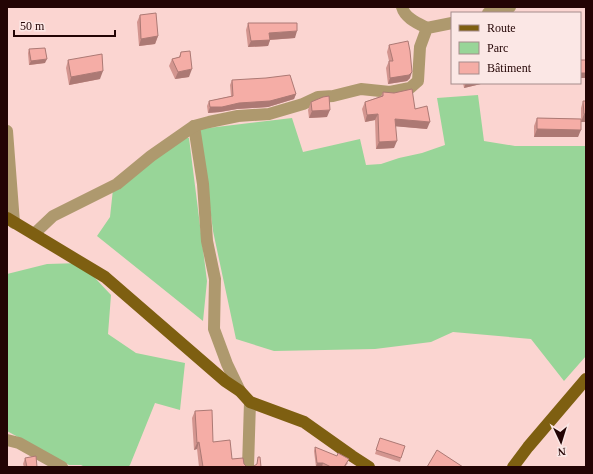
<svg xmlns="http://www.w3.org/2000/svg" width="593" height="474" font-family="'Times New Roman',serif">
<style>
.green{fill:#98d598}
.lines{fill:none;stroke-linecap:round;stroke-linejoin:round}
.minor{stroke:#ae996e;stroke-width:12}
.major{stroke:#7e5f11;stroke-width:12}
.wall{fill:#d3958f}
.shaded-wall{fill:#ac7974}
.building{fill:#f5ada6;stroke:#ac7974}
</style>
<rect width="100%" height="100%" fill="#fbd5d1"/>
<g class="green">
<path d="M478,95L484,141L515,146H586V356L564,381L531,339L453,332L431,342L375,349L274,351L236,339L213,231L200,129L292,118L303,152L360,139L366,165L381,164L399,158L422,153L445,145L437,98Z"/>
<path d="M182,137L189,138L207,281L203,321L97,236L110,217L113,189Z"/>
<path d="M81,263L111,295L108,334L136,353L185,363L180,410L155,403L130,465L128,467H85L81,465H69L7,431V274L47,264Z"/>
</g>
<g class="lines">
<g class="minor">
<path d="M402,7C405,18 417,23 427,28"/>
<path d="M488,13L510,7"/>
<path d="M194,126L203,184L207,241L215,279L214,329L227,364L240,391"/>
<path d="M7,131L14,223"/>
<path d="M34,234L53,216L117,184L151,156L194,126L209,122L238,116L269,114L303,104L318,97L333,96L361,89L390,92L410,88L418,81L420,47L427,28L452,23"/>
<path d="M7,440L19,443L62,467"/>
<path d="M248,467L250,402"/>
</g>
<g class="major">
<path d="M7,218L105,277L225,381L240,391L250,402L304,422L352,456L369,467"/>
<path d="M513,467L528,447L586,379"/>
</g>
</g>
<g class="wall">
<path d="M140,15L158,36L155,44L139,46L137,22Z"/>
<path d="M248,23L295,38L270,40L268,46L248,47L246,30Z"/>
<path d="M389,45L410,78L407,81L388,84L386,68L389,61L387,52Z"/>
<path d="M29,49L45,63L29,65L28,53Z"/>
<path d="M181,52L189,77L175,79L169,66L172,59L179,57Z"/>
<path d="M68,60L100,79L69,85L66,68Z"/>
<path d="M232,80L296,94L294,99L268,107L237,109L220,112L208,113L207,106L209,101L231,96L230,85Z"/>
<path d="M463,83H485L464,88Z"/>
<path d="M383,92L415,109L427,129L395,126L394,148L376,149L375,120L365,122L362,109L365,102L381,96Z"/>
<path d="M583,101L586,122H581L578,137H534V126L537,118L581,119V108Z"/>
<path d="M311,102L327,117L309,118L308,110Z"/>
<path d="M195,411L213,442L232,459L244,464L247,467H249H199L197,449L194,450L192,418Z"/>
<path d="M380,438L401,458L400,462L375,454Z"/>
<path d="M315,447L348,463L345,467H316L314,451Z"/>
<path d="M25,458L37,467H24L23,464Z"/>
</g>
<g class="shaded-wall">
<path d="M297,31L295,38L267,40H270L268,46L248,47L251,41L269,33Z"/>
<path d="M158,36L155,44L139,46L141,39Z"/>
<path d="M47,59L45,63L29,65L31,61Z"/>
<path d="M192,69L189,77L175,79L178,72Z"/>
<path d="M103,71L100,79L69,85L71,77Z"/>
<path d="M412,72L410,78L407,81L388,84L390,78Z"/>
<rect x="580" y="73" width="6" height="5"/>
<path d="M466,83H485L464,88Z"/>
<path d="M296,94L294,99L268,107L237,109L220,112L208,113L210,107Z"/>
<path d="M330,110L327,117L309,118L312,111Z"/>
<path d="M378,114L375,120L365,122L367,115Z"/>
<path d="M584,114H586V122H581Z"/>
<path d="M395,119L430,122L427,129L392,126Z"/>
<path d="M537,129L581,130L578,137H534Z"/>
<path d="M397,141L394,148L376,149L379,142Z"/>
<path d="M199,442L197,449L194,450L197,443Z"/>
<path d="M317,463H323L322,467H316Z"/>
</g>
<g class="building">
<path d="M156,13L158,36L141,39L140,15Z"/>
<path d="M248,23H297V31L269,33L270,40L251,41Z"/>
<path d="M408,41L410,51L412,72L409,75L390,78L389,61H393L389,45Z"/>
<path d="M45,48L47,59L31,61L29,49Z"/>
<path d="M190,51L192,69L178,72L172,59L180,57L181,52Z"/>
<path d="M102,54L103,71L71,77L68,60Z"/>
<rect x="580" y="60" width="6" height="13"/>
<path d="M290,75L296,94L270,101L239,103L222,107H210L209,101L233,96L232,80L266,78Z"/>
<path d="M412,89L415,109L427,106L430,122L395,119L397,141L379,142L378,114L367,115L365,102L383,96V92L394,93Z"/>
<path d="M329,96L330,110L312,111L311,102L323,97Z"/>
<path d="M583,101H586V114H584Z"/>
<path d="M537,118L581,119V130L537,129Z"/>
<path d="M212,410L213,442L230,440L232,459L243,458L244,464L247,467H249H203L199,442L197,443L195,411Z"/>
<path d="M380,438L405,446L401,458L376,450Z"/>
<path d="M315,447L337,456L338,453L349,459L344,467H331L323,463H317Z"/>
<path d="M437,450L463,467H427Z"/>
<path d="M36,456L37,467H27L25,458Z"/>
<path d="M258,457H260L261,467H252L254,466L257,464Z"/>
</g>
<rect width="593" height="474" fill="none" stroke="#230404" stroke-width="16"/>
<rect x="451" y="12" width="130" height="72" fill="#fbe7e5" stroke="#a58c8b"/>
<rect x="459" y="25" width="20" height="6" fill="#7e5f11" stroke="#a58c8b"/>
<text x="487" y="32" font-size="12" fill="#230404">Route</text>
<rect x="459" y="42" width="20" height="12" fill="#98d598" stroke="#a58c8b"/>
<text x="487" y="52" font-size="12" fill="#230404">Parc</text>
<rect x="459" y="62" width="20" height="12" fill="#f5ada6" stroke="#a58c8b"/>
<text x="487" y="72" font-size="12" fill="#230404">Bâtiment</text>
<g transform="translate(561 442) rotate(176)" stroke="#fbe7e5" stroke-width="3" paint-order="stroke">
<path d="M0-3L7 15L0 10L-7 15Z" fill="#230404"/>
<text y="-6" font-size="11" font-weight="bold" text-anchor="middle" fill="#230404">N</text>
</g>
<path d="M14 30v6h101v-6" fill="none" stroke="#230404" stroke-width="2"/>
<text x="20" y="30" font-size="12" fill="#230404" stroke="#fbe7e5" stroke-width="3" paint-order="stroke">50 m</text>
</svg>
